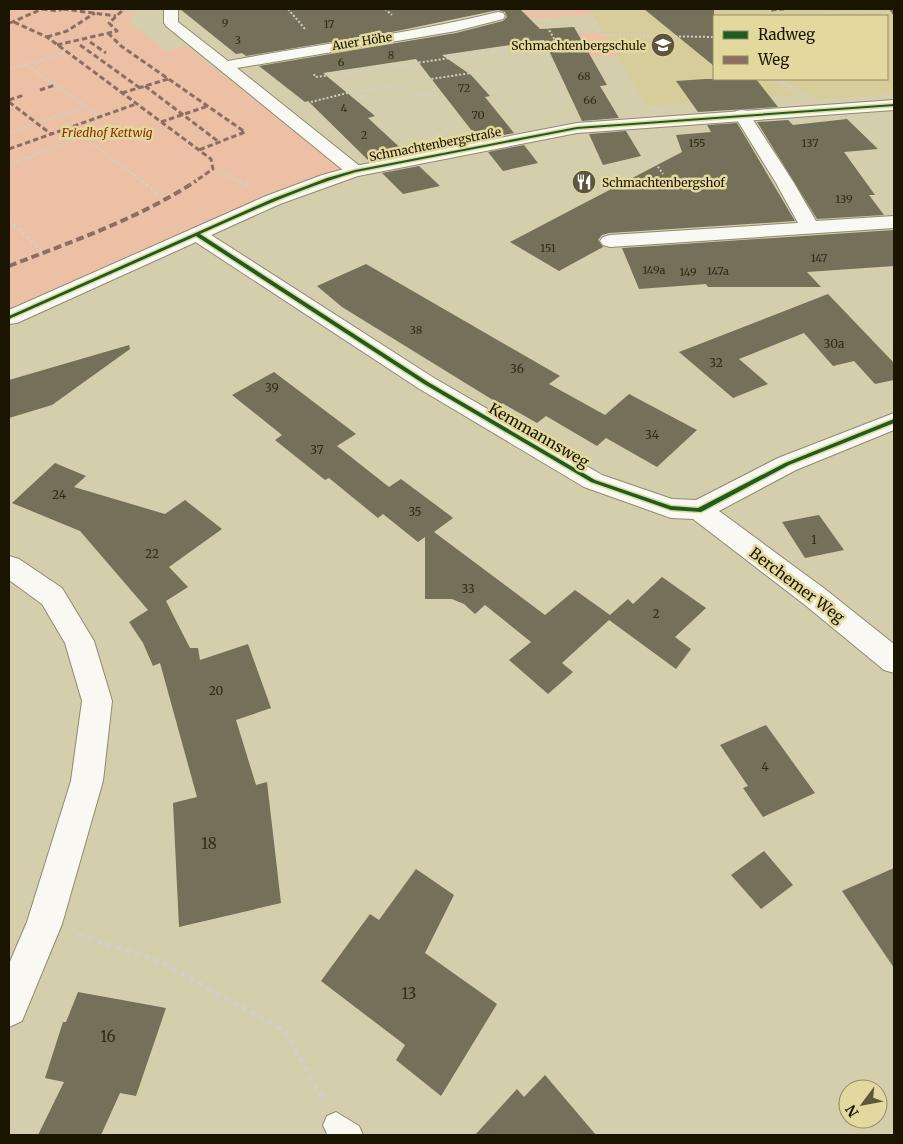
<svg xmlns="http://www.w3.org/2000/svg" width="903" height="1144" font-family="Merriweather,serif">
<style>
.built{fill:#d6cd9a}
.green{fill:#ecc0a5}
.building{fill:#747059}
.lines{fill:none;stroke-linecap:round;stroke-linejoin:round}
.service-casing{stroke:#8f8a70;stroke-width:2}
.minor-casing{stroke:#8f8a70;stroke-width:2}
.tertiary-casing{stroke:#8f8a70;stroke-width:2}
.path-far2{stroke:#d1d0c6;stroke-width:2;stroke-dasharray:2 2;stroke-linecap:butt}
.path-far1{stroke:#d1d0c6;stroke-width:2.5;stroke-dasharray:3 3;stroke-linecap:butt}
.path{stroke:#d1d0c6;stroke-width:4.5;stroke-dasharray:5 5;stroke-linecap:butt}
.service{fill:#f9f8f3;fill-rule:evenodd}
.minor{fill:#f9f8f3;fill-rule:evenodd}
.tertiary{fill:#f9f8f3;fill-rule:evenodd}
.quiet-far1{stroke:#8d6e63;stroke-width:3;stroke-dasharray:5.5 3;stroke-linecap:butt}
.quiet{stroke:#8d6e63;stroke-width:4;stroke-dasharray:8 4;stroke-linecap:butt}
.cycleway-casing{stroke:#e3d89e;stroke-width:3}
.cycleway{fill:#1b5e20;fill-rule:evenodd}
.labels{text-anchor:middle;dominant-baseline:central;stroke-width:5;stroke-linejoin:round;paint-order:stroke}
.far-number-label{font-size:11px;fill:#302c17}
.far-street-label{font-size:12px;fill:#1a1501;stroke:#e3d89e}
.far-poi-label{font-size:12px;fill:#1a1501;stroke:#e3d89e;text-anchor:end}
.far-park-label{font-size:12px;font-style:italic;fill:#8e2b01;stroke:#e3d89e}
.number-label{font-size:12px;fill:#302c17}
.street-label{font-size:15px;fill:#1a1501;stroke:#e3d89e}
.near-number-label{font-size:15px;fill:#302c17}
</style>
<rect width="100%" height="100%" fill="#d4cead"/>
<path class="built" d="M590,9H894V94L818,99L782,79H887V16H714V79H769L798,95L647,106Z"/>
<g class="green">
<path d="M9,9H139L127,21L166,51L186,46L346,170L190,234L9,313Z"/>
<path d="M526,9H590L593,14L535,19L526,17Z"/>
<path d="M605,32L618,56L566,58L555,35Z"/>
</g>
<g class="building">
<path d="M180,9H520L540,29L574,27L607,85L600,86L619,118L582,121L544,40L442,55L471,75L490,96L485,97L514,133L479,140L416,59L323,73L375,116L368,118L407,154L369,161L308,101L305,102L259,66L456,33L503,21L507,17L505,12L498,10L397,31L246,56L242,53L236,54Z"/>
<path d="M644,9H714V66Z"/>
<path d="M705,79H756L778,107L698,112L676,81Z"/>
<path d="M847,119L878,149L844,152L875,195H869L884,215L817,219L757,122L788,120L793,125Z"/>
<path d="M737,123L795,221L609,233L602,235L598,240L603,247L559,271L510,242L682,152L676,135L711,132L707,125Z"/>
<path d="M626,131L641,156L603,165L589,134Z"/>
<path d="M524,145L538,163L503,171L488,152Z"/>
<path d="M419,166L440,186L403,194L382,173Z"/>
<path d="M894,230V266L807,272L821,287H708L706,284L639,289L622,248Z"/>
<path d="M366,264L560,376L549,384L605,415L629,394L697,430L657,467L606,438L597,446L546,416L537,423L502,403L501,405L342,307L317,286Z"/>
<path d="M828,294L894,363V380L875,384L854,361L833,366L804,333L739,359L768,384L733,398L679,352Z"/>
<path d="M129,345L130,349L52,405L9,418V380Z"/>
<path d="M274,372L356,434L337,446L389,487L401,479L452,517L453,518L434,532L545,615L575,590L610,615L628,599L633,604L662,577L706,608L675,637L691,649L676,669L609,620L562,663L573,672L548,694L509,660L531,642L485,605L475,614L464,604L452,599H425V537L418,542L383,514L378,518L329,478L325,480L275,440L282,435L232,395Z"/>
<path d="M55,463L86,476L74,487L165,514L185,500L222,529L169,567L188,587L166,601L190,648H198L200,660L248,644L271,708L236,720L256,785L267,782L281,903L179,927L173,803L197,797L160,663L153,666L143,643L129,622L148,610L80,531L12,503Z"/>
<path d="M819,515L844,550L805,558L782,522Z"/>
<path d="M766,725L815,793L763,817L743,788L748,786L720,745Z"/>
<path d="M764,851L793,885L761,909L731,875Z"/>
<path d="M894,868V968L842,891Z"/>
<path d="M416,869L454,895L425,953L497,1004L441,1096L396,1060L405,1045L321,981L370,914L379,920Z"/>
<path d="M78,992L166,1008L136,1096L120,1093L101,1135H38L64,1082L45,1078L63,1022H66Z"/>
<path d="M545,1075L596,1135H475L517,1089L524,1097Z"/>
</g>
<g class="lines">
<g class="service-casing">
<path id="service" d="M336,1112L359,1126L363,1135L327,1134L323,1125L327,1116Z"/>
</g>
<g class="minor-casing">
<g id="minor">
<path d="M164,9H178V22L228,61C318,44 410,34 498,12L503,13L505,16L503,19L456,31L237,68L361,167L364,171L361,175L355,176L349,175L166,26L164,23Z"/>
<path d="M742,110L748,111L750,115L794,183L816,221L894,216V228L610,247L603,245L600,241L603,237L610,235L798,223L776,183L734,115L736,111Z"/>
<path d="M198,229L205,231L434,378L602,475L672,499L696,500L778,458L894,413V430L796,470L719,511L825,589L894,644V673L884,670L805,605L693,519L671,518L584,487L418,388L191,239L188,235L191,231Z"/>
<path d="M9,556L19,559L62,588L94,641L112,701L103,781L62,924L22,1021L9,1027V964L27,922L71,781L82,701L65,643L42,604L9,580Z"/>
</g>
</g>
<g class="tertiary-casing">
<path id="tertiary" d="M894,100V110L577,133L358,176L280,204L17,323L9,324V310L266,196L322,175L355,166L577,123Z"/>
</g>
<g class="path-far2">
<path d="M288,9L305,29"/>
<path d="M385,9L392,15"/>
<path d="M591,16L600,35L714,37"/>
<path d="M790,16L865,11L894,14"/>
<path d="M543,20L555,40L541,51L548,57L552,76L567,107"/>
<path d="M25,64L101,117"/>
<path d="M9,70L66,52"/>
<path d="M314,74L315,77L340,74L526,47L541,51"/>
<path d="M776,79L793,88"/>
<path d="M356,91L401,85L411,96L435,94L455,128"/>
<path d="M435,94L431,79L478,72L495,90L513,116"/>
<path d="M311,102L355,91L379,110L402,137"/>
<path d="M70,127L143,182"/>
<path d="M9,133L85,107"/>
<path d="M644,147L663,174"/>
<path d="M9,164L83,137"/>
<path d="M213,169L241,182"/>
</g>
<g class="path-far1">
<path d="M141,181L167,200"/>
<path d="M239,181L247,185"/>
<path d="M9,220L43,252"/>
</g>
<path class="path" d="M78,935L159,961L285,1031L322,1098"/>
<use href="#service" class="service"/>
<use href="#minor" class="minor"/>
<use href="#tertiary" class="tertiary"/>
<g class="quiet-far1">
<path d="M42,9L58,11L62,9"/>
<path d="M63,9L116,16"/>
<path d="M891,9L894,14"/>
<path d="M771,10L784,9"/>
<path d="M14,22L47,37L211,159L213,169L194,182"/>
<path d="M10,23L42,9"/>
<path d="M108,33L121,46L245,132L199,150"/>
<path d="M47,37L67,31L95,13"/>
<path d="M90,42L106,53"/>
<path d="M57,45L117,31L109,23L124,9"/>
<path d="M80,45L140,88"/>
<path d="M145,86L219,142"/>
<path d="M40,90L55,85"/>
<path d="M122,93L168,79"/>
<path d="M9,100L24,95"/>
<path d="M9,102L51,134"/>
<path d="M161,122L208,106"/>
<path d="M9,149L136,104"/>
</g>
<path class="quiet" d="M9,266C73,241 138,219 196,181"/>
<g class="cycleway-casing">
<path id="cycleway" d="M894,104V106L577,129L356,172C302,188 251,211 200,234L428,382L595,480L671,506L698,508L785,463L894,419V423L789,465L701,512L671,510L591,482L424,384L196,236L9,319V316L272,199L327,178L355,170L577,127Z"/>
</g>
<use href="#cycleway" class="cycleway"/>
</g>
<defs>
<g id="school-disc" transform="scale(1.25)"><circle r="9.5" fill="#5b563d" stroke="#e3d89e"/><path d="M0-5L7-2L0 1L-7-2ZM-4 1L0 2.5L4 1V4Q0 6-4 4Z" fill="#fff"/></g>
<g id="restaurant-disc" transform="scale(1.25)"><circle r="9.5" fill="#5b563d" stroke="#e3d89e"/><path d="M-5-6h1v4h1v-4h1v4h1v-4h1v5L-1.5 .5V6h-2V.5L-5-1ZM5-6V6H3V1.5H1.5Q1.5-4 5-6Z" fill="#fff"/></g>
</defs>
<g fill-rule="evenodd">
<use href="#school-disc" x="663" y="45"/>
<use href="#restaurant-disc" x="584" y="182"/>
</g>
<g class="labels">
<g class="far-number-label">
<text x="225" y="23">9</text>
<text x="329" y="24">17</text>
<text x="238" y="40">3</text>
<text x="391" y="55">8</text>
<text x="341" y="62">6</text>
<text x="584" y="76">68</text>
<text x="464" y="88">72</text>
<text x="590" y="100">66</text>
<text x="344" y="108">4</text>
<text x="478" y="115">70</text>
<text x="364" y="135">2</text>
<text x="697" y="143">155</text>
<text x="810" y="143">137</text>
<text x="844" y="199">139</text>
<text x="548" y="248">151</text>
<text x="819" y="258">147</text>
<text x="654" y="270">149a</text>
<text x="718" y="271">147a</text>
<text x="688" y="272">149</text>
<text x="416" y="330">38</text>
</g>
<g class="far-street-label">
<text transform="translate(362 41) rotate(-9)">Auer Höhe</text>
<text transform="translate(435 144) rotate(-11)">Schmachtenbergstraße</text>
</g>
<g class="far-poi-label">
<text x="646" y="45">Schmachtenbergschule</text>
<text x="602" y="182" text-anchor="start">Schmachtenbergshof</text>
</g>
<g class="far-park-label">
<text x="107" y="132">Friedhof Kettwig</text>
</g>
<g class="number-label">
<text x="834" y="343">30a</text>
<text x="716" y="362">32</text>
<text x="517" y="368">36</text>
<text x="272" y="387">39</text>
<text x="652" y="434">34</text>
<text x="317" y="449">37</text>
<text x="59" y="494">24</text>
<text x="415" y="511">35</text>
<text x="814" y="539">1</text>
<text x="152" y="553">22</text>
<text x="468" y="588">33</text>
<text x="656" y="613">2</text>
<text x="216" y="690">20</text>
<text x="765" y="766">4</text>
</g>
<g class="street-label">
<text transform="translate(539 435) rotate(30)">Kemmannsweg</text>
<text transform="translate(797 585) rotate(37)">Berchemer Weg</text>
</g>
<g class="near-number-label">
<text x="209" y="843">18</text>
<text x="409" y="993">13</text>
<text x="108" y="1036">16</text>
</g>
</g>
<rect width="903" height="1144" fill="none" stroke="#1a1501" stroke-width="20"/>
<rect x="713" y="15" width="175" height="65" fill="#e3d89e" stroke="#938a5f"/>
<rect x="723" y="31" width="25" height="8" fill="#1b5e20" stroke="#938a5f"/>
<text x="758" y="40" font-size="15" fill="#1a1501">Radweg</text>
<rect x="723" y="56" width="25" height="8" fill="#8d6e63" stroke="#938a5f"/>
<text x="758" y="65" font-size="15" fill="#1a1501">Weg</text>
<g transform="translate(863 1104) rotate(238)"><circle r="24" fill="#e3d89e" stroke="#938a5f"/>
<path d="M0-4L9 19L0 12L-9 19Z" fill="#5b563d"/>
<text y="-8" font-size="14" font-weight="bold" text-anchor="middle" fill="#1a1501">N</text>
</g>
</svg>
